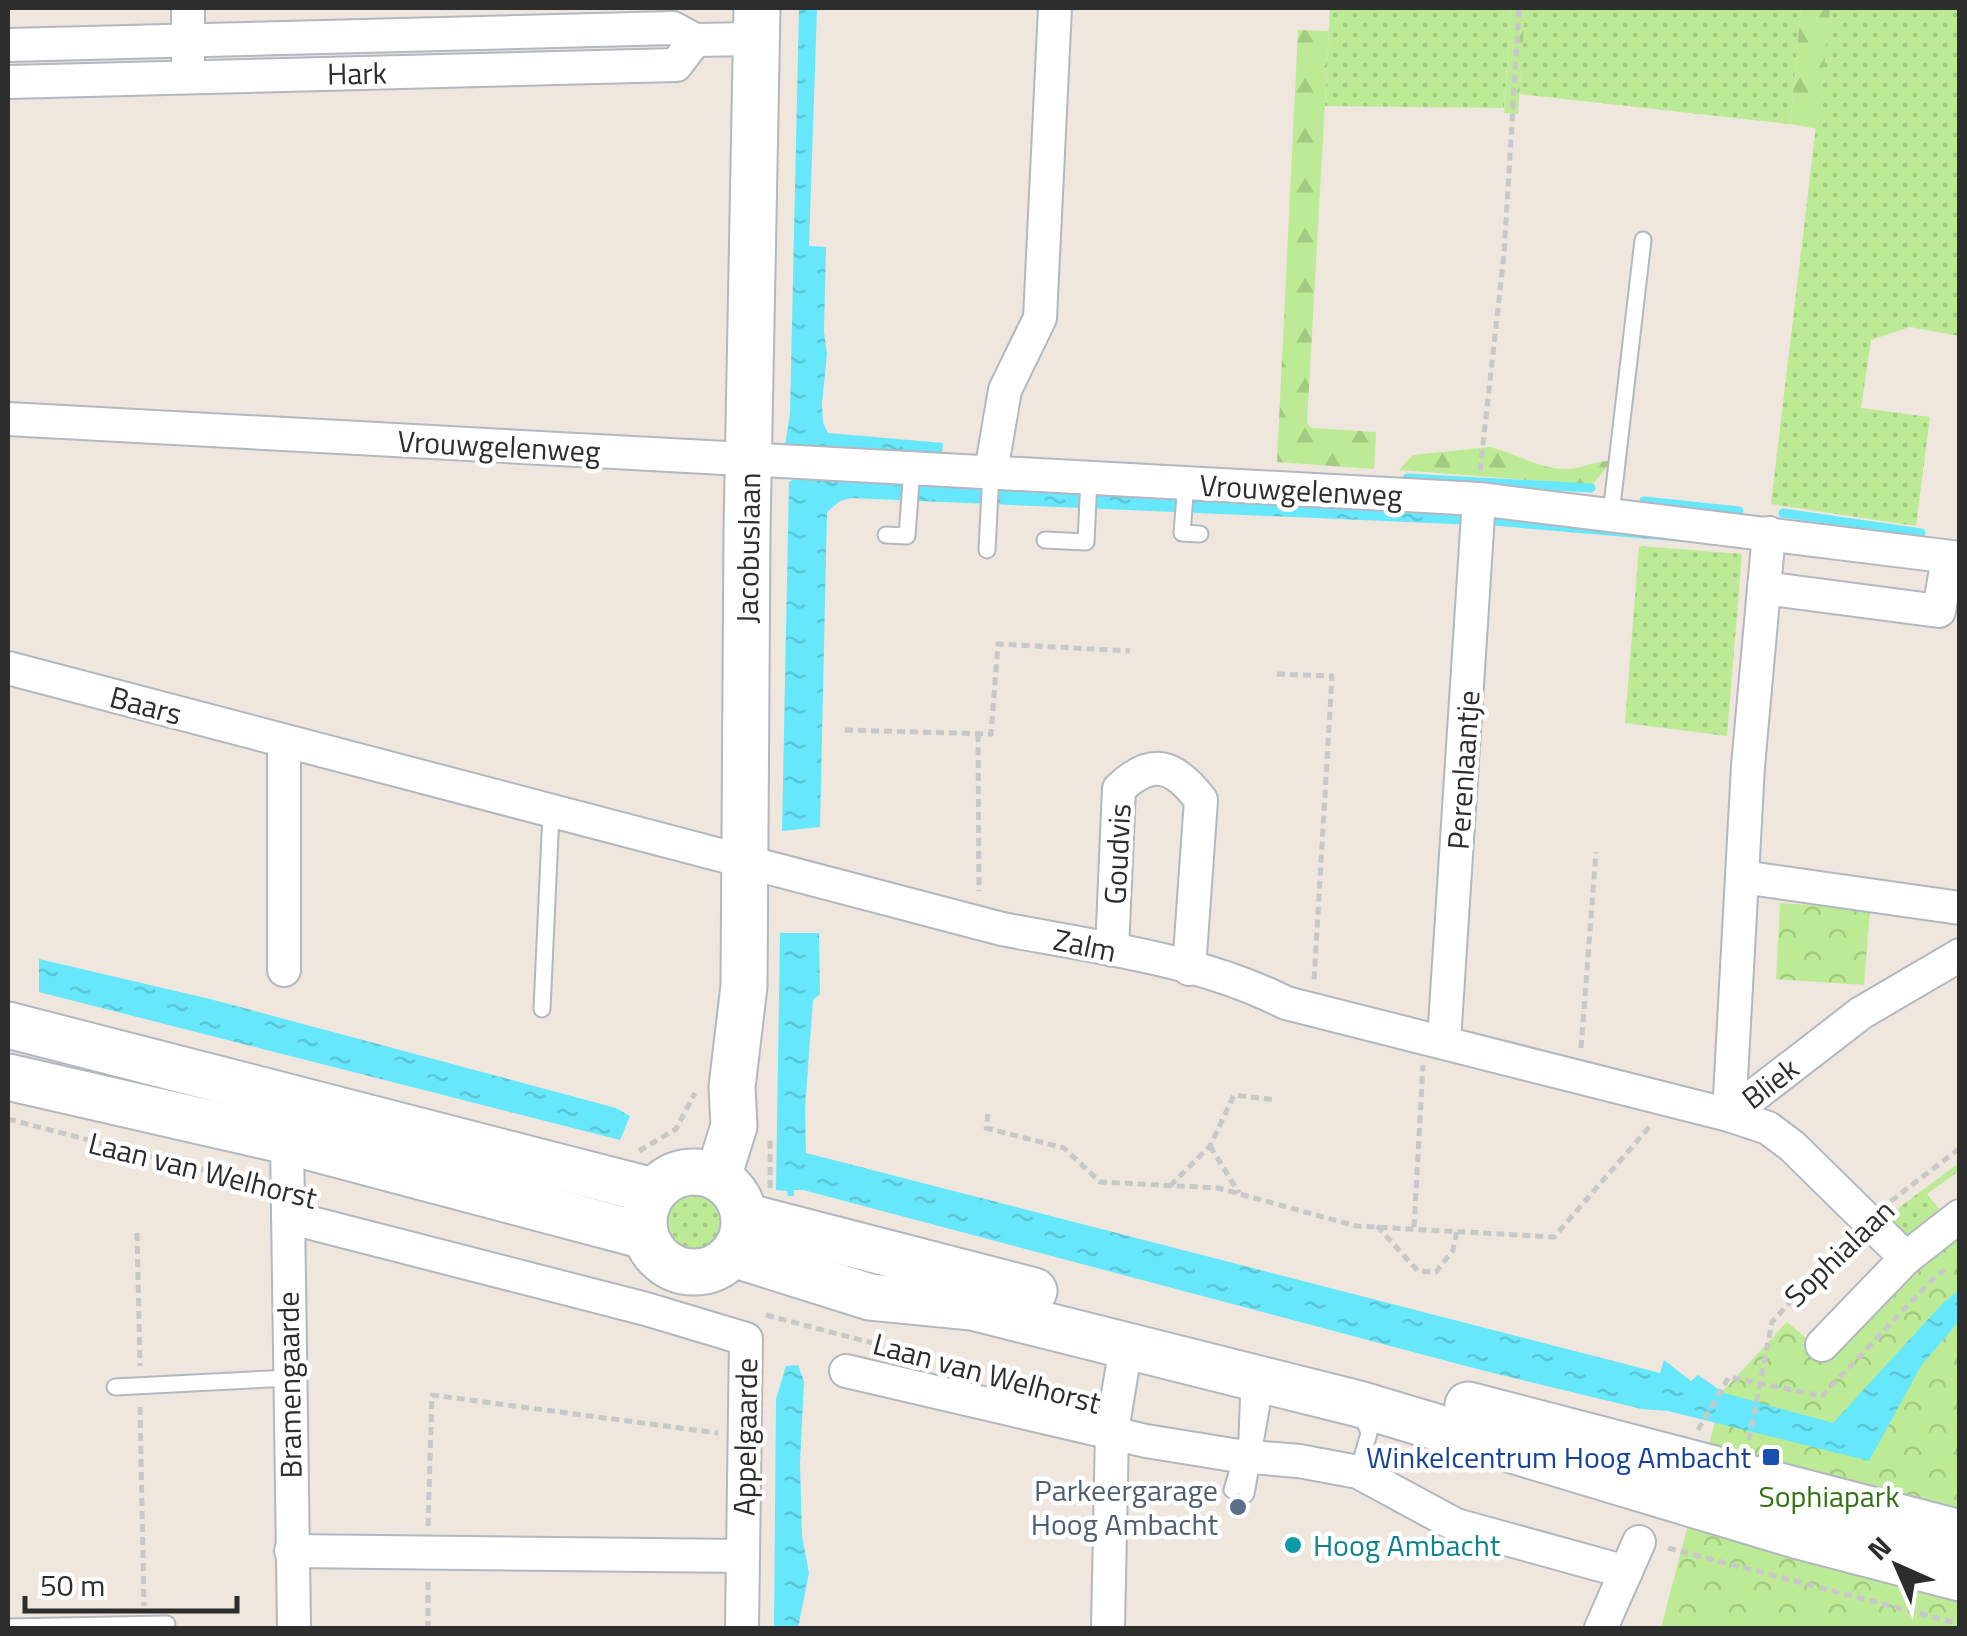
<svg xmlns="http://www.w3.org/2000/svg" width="1967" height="1636" font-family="'Titillium Web',sans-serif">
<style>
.grass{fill:url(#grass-dots)}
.forest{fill:url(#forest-firs)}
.park{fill:url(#park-crowns)}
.water{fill:url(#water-ripples)}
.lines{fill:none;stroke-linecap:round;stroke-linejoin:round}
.stream{stroke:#67e7fb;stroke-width:9}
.lane-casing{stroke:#b2b7c1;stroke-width:19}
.street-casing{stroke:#b2b7c1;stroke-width:36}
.secondary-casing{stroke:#b2b7c1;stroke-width:49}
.path{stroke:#c8c8c8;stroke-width:5;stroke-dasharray:8 5;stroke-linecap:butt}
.lane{stroke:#fff;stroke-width:15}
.street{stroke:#fff;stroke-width:32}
.secondary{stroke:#fff;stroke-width:45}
.transit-dot{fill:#1a4fb4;stroke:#fff;stroke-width:4}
.service-dot{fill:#5c6f8a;stroke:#fff;stroke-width:4}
.culture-dot{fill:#0f9aa8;stroke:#fff;stroke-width:4}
.labels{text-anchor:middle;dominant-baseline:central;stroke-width:9;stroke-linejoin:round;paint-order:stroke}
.street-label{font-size:30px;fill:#2d2d2d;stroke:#fff}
.transit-label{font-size:30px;fill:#164399;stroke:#fff;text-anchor:end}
.service-label{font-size:30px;fill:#4e5e75;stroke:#fff;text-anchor:end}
.park-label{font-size:30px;fill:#337313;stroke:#fff}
.culture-label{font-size:30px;fill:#0d838f;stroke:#fff;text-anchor:start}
</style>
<defs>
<pattern id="grass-dots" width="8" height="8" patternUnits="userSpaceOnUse" patternTransform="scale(2.5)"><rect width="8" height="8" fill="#bdeb95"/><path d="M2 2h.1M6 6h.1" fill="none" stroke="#a3ca81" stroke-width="1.8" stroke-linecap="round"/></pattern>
<pattern id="forest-firs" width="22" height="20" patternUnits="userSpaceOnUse" patternTransform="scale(2.5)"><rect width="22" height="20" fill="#bdeb95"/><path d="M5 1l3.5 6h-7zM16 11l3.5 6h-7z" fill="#a3ca81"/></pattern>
<pattern id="park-crowns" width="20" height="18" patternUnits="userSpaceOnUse" patternTransform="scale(2.5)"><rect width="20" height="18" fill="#bdeb95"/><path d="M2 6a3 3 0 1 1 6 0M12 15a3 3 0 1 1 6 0" fill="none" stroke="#a3ca81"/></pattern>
<pattern id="water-ripples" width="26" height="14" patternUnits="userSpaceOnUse" patternTransform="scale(2.5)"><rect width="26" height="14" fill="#67e7fb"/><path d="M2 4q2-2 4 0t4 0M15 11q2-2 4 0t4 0" fill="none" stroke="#5ac6d7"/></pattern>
</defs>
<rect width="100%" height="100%" fill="#efe6de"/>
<g class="grass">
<path d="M1330,8H1511L1504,108L1325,106Z"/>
<path d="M1525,8H1801L1790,124L1519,94Z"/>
<path d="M1830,8H1959V336L1910,327L1871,340L1861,408L1930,417L1916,526L1771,504Z"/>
<path d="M1639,546L1742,554L1727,736L1625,723Z"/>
<path d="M1959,1163V1171L1927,1194L1941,1211L1910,1234L1901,1236L1882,1220Z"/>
<circle cx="693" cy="1222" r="27"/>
</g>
<g class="forest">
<path d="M1511,8H1525L1518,114L1504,113Z"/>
<path d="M1801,8H1830L1818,129L1790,124Z"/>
<path d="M1298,30L1329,31L1307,423L1312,428L1376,432L1374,469L1277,462Z"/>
<path d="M1490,447C1516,453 1538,469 1566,469C1582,469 1596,460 1612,461L1592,485L1399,470L1413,455Z"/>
</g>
<g class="park">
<path d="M1780,903L1870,909L1864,985L1776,979Z"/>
<path d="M1959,1226V1628H1661L1723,1391L1787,1322L1824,1353Z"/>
</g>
<g class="water">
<path d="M799,8H817L809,246L826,247L824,332L827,354L822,403L823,423L828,433L943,443L942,454L785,446L790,413Z"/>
<path d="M796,478L1495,514L1743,547L1499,526L851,498L840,501L827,512L820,827L782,831L789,482Z"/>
<path d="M780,933H819L820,994L813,1000L805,1109L806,1153L1660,1373L1664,1360L1691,1381L1698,1375L1724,1393L1833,1423L1943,1303L1959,1290V1321L1921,1366L1869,1461L1668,1411L1642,1409L1481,1370L803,1190H794V1196H788L787,1191L776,1190Z"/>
<path d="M39,959L210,999L616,1108L630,1116L620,1140L39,992Z"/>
<path d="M798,1365L804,1381L800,1463L802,1536L809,1573L798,1628H774L776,1399L786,1366Z"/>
</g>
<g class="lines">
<g class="stream">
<path d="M1407,478L1591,488"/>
<path d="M1644,501L1739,511"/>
<path d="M1783,513L1921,533"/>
</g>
<g class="lane-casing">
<g id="lane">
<path d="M1186,483L1182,533L1200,534"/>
<path d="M1611,514L1643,240"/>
<path d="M886,535L907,536L912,468"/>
<path d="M1045,540L1086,542L1089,478"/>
<path d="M987,550L991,472"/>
<path d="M542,1009L551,813"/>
<path d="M115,1387L289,1378"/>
<path d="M1358,1472L1369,1433L1362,1414"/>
<path d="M1232,1490L1247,1439L1249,1382"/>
<path d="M1246,1494L1263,1398L1269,1386"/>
<path d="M8,1627L167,1624"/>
</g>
</g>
<g class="street-casing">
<g id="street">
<path d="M188,8V63"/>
<path d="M8,45L673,28L695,40L754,39"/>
<path d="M8,82L676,65L695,40"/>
<path d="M8,419L1479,499L1960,558"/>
<path d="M991,472L1005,390L1040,318L1055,8"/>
<path d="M1764,588L1939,611L1948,557"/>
<path d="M8,668L1002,929C1096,947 1200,959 1286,1003L1729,1115L1768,1128L1792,1146L1906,1258"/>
<path d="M284,743V970"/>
<path d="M1742,877L1960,908"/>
<path d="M1112,950L1119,789C1153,756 1175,766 1201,800L1189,969"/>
<path d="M1444,1041L1479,499"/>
<path d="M1729,1115L1748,766L1769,533"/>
<path d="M1729,1115L1861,1013L1960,955"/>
<path d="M287,1141L294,1628"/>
<path d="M288,1217L646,1309L746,1339L743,1556L291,1551"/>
<path d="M1822,1345L1906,1258L1960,1216"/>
<path d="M846,1371L1146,1441L1239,1456L1299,1461L1358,1472L1456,1525L1626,1572"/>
<path d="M742,1628L743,1556"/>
<path d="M1108,1628L1112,1431L1126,1346"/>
<path d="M1601,1628L1639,1542"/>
</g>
</g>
<g class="secondary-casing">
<g id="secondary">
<path d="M8,1025L653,1191"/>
<path d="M8,1077L287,1141L645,1236"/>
<circle cx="694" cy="1222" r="50"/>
<path d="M718,1177L734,1126L732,1087L744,986L747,531L757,8"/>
<path d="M744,1216L1034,1291"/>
<path d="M733,1254L870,1297L972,1307L1359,1404L1799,1536L1960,1578"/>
<path d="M1468,1405L1960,1533"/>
</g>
</g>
<g class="path">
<path d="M1480,471L1504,254L1519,8"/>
<path d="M1277,674L1332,676L1314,981"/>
<path d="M845,730L991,734L998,644L1130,651"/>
<path d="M978,734L979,891"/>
<path d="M1581,1048L1596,852"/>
<path d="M988,1114L986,1128L1064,1148L1100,1182L1218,1188L1356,1226L1554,1237L1651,1125"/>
<path d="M8,1119L261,1185"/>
<path d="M1210,1146L1239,1193"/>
<path d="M639,1151L676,1129L695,1093"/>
<path d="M1170,1186L1210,1146L1234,1095L1276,1100"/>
<path d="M770,1188V1139"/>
<path d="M1891,1201L1960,1148"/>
<path d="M1377,1226L1418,1271L1436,1272L1453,1250L1457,1230"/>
<path d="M1414,1227L1423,1065"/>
<path d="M137,1233L140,1366"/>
<path d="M766,1315L876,1344"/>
<path d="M140,1407L144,1606"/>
<path d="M1698,1430L1729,1377L1822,1396L1931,1281L1949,1266"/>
<path d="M1749,1440L1772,1322L1845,1242"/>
<path d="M428,1526L432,1395L718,1433"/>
<path d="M1668,1548L1960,1624"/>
<path d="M428,1582V1628"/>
</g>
<use href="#lane" class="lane"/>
<use href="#street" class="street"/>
<use href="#secondary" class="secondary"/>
</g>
<rect class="transit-dot" x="1761" y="1447" width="20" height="20" rx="5"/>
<circle class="service-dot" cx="1238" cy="1507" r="10"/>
<circle class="culture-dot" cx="1293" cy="1545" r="10"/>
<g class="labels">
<g class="street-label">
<text transform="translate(357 73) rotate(-1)">Hark</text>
<text transform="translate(499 446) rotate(3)">Vrouwgelenweg</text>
<text transform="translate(1301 490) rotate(3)">Vrouwgelenweg</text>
<text transform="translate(748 548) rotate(-89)">Jacobuslaan</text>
<text transform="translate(146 705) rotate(15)">Baars</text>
<text transform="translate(1463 770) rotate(-86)">Perenlaantje</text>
<text transform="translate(1117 854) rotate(-87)">Goudvis</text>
<text transform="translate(1085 945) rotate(12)">Zalm</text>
<text transform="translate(1770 1083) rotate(-38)">Bliek</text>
<text transform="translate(203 1170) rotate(14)">Laan van Welhorst</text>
<text transform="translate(1839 1253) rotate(-44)">Sophialaan</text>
<text transform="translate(987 1373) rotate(15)">Laan van Welhorst</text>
<text transform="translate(289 1385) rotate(-91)">Bramengaarde</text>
<text transform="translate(745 1437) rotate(-89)">Appelgaarde</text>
</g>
<g class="transit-label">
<text x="1751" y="1457">Winkelcentrum Hoog Ambacht</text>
</g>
<g class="service-label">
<text x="1218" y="1490">Parkeergarage<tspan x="1218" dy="34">Hoog Ambacht</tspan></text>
</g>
<g class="park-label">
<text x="1829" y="1496">Sophiapark</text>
</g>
<g class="culture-label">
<text x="1313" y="1545">Hoog Ambacht</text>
</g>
</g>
<rect width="1967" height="1636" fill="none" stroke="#2d2d2d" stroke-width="20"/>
<g transform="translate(1897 1566) rotate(315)" stroke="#ffffff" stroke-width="8" paint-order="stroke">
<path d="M0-8L18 38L0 25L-18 38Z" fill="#2d2d2d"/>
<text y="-15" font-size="28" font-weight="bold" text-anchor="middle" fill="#2d2d2d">N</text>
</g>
<path d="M25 1596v15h212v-15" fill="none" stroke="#2d2d2d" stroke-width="5"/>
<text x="40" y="1596" font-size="30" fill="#2d2d2d" stroke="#ffffff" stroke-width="8" paint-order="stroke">50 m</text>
</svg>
